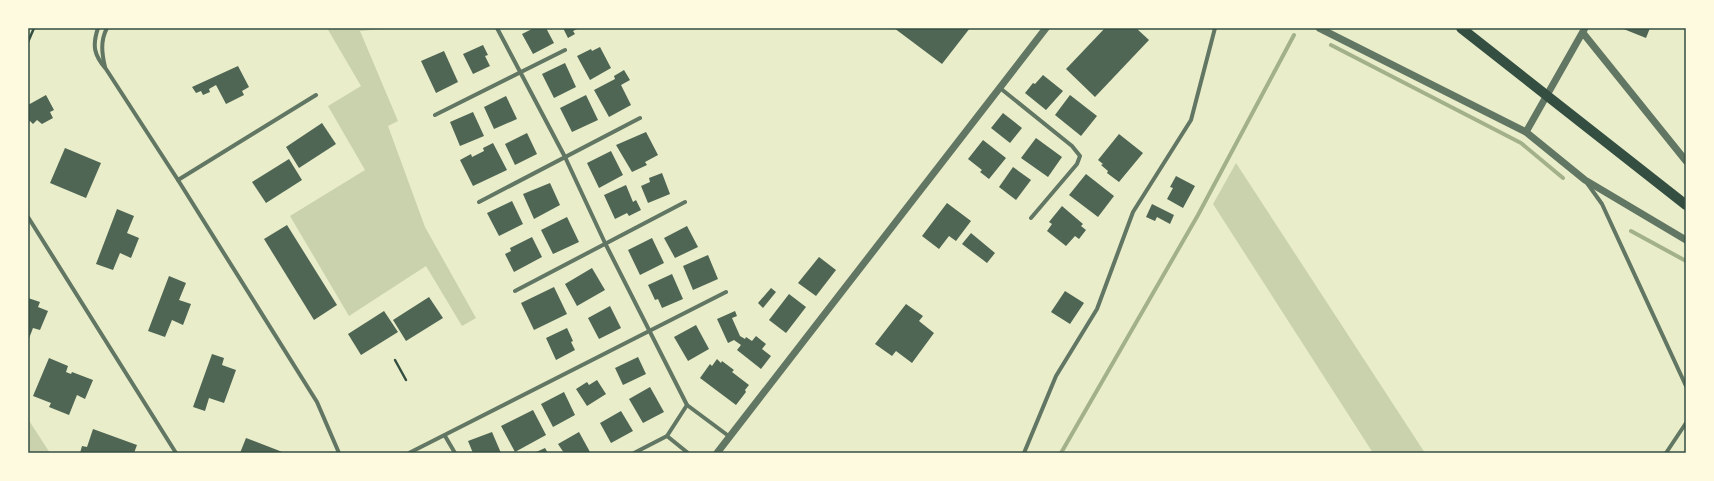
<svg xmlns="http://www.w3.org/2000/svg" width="1714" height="481" font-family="'Open Sans',sans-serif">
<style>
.green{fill:#cad2ad}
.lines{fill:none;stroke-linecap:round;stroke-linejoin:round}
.stream{stroke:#a3b18a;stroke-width:4}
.building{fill:#4f6655}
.path{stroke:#344e41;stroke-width:2.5}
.minor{stroke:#617663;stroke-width:4}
.tertiary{stroke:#617663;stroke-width:7}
.primary{stroke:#344e41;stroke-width:10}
.neatline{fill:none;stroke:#344e41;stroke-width:1.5}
</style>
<rect width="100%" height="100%" fill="#e9edc9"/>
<g class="green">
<path d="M327,28H394L360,31L398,121L388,126L425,227L476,318L462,326L426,266L349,316L290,216L365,170L328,106L361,86Z"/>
<path d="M1236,163L1425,453H1373L1213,204Z"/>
<path d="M28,419L50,453H28Z"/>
</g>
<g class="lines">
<g class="stream">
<path d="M1331,45L1521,143L1563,178"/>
<path d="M1631,231L1686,261"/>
<path d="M1061,453L1198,215L1294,35"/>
</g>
</g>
<g class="building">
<path d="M534,28H546L554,43L533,54L522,34Z"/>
<path d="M563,28H579L573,31L575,34L568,38Z"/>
<path d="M894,28H970L942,64Z"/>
<path d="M1105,28H1136L1149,40L1095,97L1066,69Z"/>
<path d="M1621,28H1650L1646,38Z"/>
<path d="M483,45L488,55L485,56L490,66L473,74L463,54Z"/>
<path d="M600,47L611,68L590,80L577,56L591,49L592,51Z"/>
<path d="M444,51L458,82L436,93L421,61Z"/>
<path d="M565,63L576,87L554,98L542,74Z"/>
<path d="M238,66L249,87L242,91L244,95L226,104L216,85L209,89L210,92L203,95L201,91L196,93L192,87Z"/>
<path d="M624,70L630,80L621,85L631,105L609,117L594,90L615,79L614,76Z"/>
<path d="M1043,75L1063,91L1046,110L1025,93L1033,83L1035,84Z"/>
<path d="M46,95L54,110L50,112L53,118L42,124L37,120L33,124L30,121L28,122V105Z"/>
<path d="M586,95L598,120L572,132L560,108Z"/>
<path d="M1070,95L1097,116L1081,136L1055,115Z"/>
<path d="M506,96L517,119L494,129L484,107Z"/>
<path d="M473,112L484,136L460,146L450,122Z"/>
<path d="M1003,113L1022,128L1010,143L991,128Z"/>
<path d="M322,123L336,144L299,168L286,147Z"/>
<path d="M646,132L658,155L645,162L647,165L632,172L616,145Z"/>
<path d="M527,133L537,154L515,165L505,144Z"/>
<path d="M1119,134L1143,153L1119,182L1107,173L1108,171L1101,165L1103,164L1098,160Z"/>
<path d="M1036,138L1062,157L1048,177L1021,158Z"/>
<path d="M983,140L1006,158L989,179L980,172L982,170L968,159Z"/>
<path d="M493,143L507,170L473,186L460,160L471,154L472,157L484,151L483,148Z"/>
<path d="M65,148L101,163L86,198L50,183Z"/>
<path d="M611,151L623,175L599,188L587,163Z"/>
<path d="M289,159L302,180L266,203L252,182Z"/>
<path d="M1013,167L1031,180L1016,200L999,187Z"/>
<path d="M662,173L670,194L648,203L641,186L650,182L649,178Z"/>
<path d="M1086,174L1114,196L1098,217L1069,195Z"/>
<path d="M1176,176L1195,186L1183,208L1167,199L1173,188L1170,187Z"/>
<path d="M550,183L560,205L534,219L523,194Z"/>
<path d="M626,185L633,202L636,200L641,210L629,216L627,213L615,219L604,195Z"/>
<path d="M512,201L523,224L499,236L487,213Z"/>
<path d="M947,203L971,221L956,241L949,236L939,249L922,236Z"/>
<path d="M1152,204L1174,215L1170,224L1157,217L1155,221L1146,217Z"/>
<path d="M1062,206L1083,224L1081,226L1086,230L1079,239L1075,236L1066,246L1047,231L1052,224L1049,222Z"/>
<path d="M117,209L134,216L127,233L139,238L131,258L120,253L113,270L96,264Z"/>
<path d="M567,217L579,242L553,254L541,230Z"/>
<path d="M287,225L337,305L314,320L264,239Z"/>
<path d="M687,226L698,247L675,258L664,238Z"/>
<path d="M971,233L995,253L987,263L962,244Z"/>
<path d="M532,237L542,257L514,272L505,254L511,251L510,248Z"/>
<path d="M652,238L664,263L640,275L628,250Z"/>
<path d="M708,255L718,279L693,290L683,266Z"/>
<path d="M819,257L836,270L816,296L798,283Z"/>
<path d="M592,268L605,290L577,306L565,284Z"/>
<path d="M672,274L683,299L662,308L658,299L655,300L648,285Z"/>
<path d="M169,276L186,283L179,300L191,304L183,325L172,320L165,337L148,331Z"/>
<path d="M554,287L567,314L534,330L521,303Z"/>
<path d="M771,288L776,292L763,308L758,303Z"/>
<path d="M1065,291L1084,303L1070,324L1051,312Z"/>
<path d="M789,294L806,307L786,333L769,320Z"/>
<path d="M429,297L443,318L406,341L393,320Z"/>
<path d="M28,298L40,302L38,307L48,311L40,330L33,328L28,341Z"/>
<path d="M906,304L923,316L919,321L934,333L912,363L896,351L892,356L875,344Z"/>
<path d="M610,306L621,328L599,339L588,318Z"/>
<path d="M384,311L398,332L361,355L348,334Z"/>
<path d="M735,311L737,316L732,318L740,336L745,339L746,337L752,341L756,336L766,344L762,349L771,356L761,369L737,350L741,345L734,340L728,343L717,319Z"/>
<path d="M696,325L709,349L688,361L674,337Z"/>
<path d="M567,328L573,341L571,342L575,350L556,360L546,338Z"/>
<path d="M212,354L224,358L222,365L236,370L224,403L209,398L205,411L193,407Z"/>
<path d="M638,357L646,374L623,385L615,368Z"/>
<path d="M49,358L68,366L66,372L71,374L72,372L93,380L85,399L77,395L69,415L49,407L51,403L33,396Z"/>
<path d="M717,359L721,363L722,361L734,370L732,372L749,385L745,390L746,392L736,405L700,378L710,364L712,366Z"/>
<path d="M597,380L606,394L587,406L576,389L587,382L589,385Z"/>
<path d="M650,387L664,412L643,423L629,399Z"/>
<path d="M564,392L575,415L553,427L541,404Z"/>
<path d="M533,410L546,435L515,452L501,426Z"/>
<path d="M621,411L633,431L611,443L600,423Z"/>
<path d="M93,429L137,445L134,453H80L82,446L87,447Z"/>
<path d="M492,432L501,453H473L468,441Z"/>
<path d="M579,432L590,452L564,453L558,444Z"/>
<path d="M246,438L285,453H240Z"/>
<path d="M545,448L548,453H534Z"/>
</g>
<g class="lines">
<g class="path">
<path d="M28,42L34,28"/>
<path d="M395,360L406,380"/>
</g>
<g class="minor">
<path d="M98,28C92,46 94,55 106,69L178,180L317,402L339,453"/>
<path d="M497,28L565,157L605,243L687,405L730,437"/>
<path d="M105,67C102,54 100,41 107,28"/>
<path d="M1000,88L1072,146L1080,156L1077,164L1031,218"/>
<path d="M435,115L565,50"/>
<path d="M178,180L316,95"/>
<path d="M1587,183L1602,204L1686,386"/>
<path d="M479,202L640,118"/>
<path d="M28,217L176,453"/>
<path d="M515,291L685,202"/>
<path d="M445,436L455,453"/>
<path d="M667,436L688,453"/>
<path d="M409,453L726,292"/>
<path d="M634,453L667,436L687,405"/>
<path d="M1024,453L1056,376L1097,309L1133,212L1191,120L1215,28"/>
<path d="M1666,453L1686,423"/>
</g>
<g class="tertiary">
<path d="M1319,28L1526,132L1585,180L1686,240"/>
<path d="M1583,33L1686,161"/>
<path d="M1526,132L1585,28"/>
<path d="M717,453L1046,28"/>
</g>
<path class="primary" d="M1461,28L1686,205"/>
</g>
<rect width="1714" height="481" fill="none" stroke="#fefae0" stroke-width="58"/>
<rect x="29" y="29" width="1656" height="423" class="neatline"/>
</svg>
